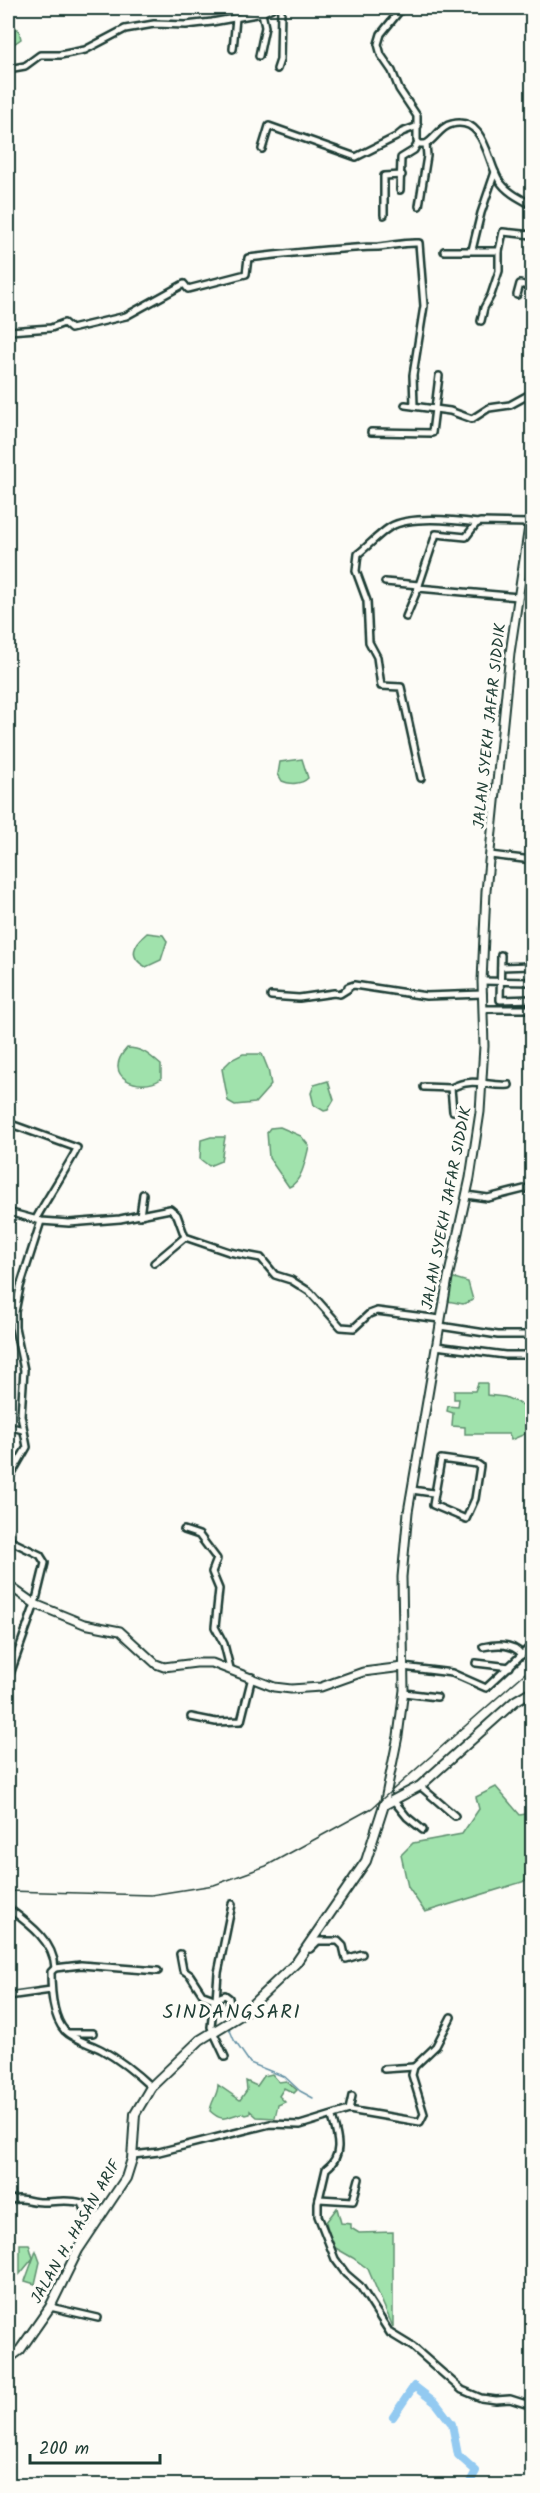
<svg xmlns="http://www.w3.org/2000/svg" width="540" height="2493" font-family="Kalam,sans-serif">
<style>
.green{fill:#a0e2ac;stroke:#609070;stroke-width:1.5}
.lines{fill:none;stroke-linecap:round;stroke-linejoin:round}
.stream{stroke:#6592a5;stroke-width:1.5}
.river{stroke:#93caf1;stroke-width:8}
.street-casing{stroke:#1f3d34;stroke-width:10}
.secondary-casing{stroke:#1f3d34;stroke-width:11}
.primary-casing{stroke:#1f3d34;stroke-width:12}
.street{stroke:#fdfcf7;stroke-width:5}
.secondary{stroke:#fdfcf7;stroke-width:7}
.primary{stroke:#fdfcf7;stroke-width:8}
.rail{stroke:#1f3d34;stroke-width:1.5}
.labels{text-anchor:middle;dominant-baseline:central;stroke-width:6;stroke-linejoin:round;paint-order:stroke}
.street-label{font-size:16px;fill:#1f3d34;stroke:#fdfcf7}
.quarter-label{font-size:20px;letter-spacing:1.5px;fill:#1f3d34;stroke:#fdfcf7}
</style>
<rect width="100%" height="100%" fill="#fdfcf7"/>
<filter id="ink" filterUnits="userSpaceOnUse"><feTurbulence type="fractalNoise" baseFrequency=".0167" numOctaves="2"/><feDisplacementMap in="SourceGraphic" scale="12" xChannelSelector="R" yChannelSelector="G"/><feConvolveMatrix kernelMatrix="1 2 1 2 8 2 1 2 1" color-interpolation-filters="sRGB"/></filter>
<g filter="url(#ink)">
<g class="green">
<path d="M8,19L19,31L21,39L8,48Z"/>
<path d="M302,759L308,778C302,784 290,785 282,781L278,774L280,762Z"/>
<path d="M147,933L163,935L167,941L161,960L146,967C127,957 134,944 147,933Z"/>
<path d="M127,1048C143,1048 150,1056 161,1065V1079C140,1093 100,1077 127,1048Z"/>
<path d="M243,1054H262L268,1069L271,1085L255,1103L235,1105L228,1101L222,1069L231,1060Z"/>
<path d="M328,1081L334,1100L328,1110L324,1111L314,1105L311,1093L314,1085Z"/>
<path d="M280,1127L301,1136L309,1146C306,1158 302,1182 289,1187L269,1158L267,1132L270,1128Z"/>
<path d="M211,1137H225L221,1161L209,1166L200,1159L201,1140Z"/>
<path d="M451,1277L468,1282L473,1300L463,1304L447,1301Z"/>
<path d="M478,1383H487V1395L505,1397L523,1405L532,1400V1431L511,1440L509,1434H465V1427L452,1426L453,1413L447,1411L448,1406L458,1407L459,1399H454V1391H475Z"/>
<path d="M496,1787L520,1815L532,1813V1879L425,1912L408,1887L401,1855L413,1843L462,1834L479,1809L476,1797Z"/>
<path d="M272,2074L279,2082L286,2081L297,2090L294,2093L284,2088L279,2096L285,2102L278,2105L275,2118L257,2117L250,2111V2114L246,2115L242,2113C227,2116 224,2124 210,2111C211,2101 218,2095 218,2085L240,2100L247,2090L246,2081L257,2086L264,2076Z"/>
<path d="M337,2208L341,2223L351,2224V2228L359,2233L393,2232V2327L368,2269L353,2258L332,2246L326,2222Z"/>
<path d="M20,2244H29L33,2258L20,2274Z"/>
<path d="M36,2251L40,2262L35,2284L25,2281Z"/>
</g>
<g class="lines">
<g class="stream">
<path d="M224,1998L228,2005"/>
<path d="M227,2020L228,2010"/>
<path d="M229,2028L234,2040L250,2063L285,2077L300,2091L313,2098"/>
</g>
<path class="river" d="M393,2417L414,2386L436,2403L452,2424L458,2455L476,2471L468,2486"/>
<g class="street-casing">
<g id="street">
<path d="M402,8L381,34L378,44L381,55L392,71L399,89L417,116V141L420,144H426C435,139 441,126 452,124C485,116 487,161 499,180C506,192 521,199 532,205"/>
<path d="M233,49L236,18"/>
<path d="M259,56L265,27L262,13"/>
<path d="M8,69L25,66L40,55H60L85,50L125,29L154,24L186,25L212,22L262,13L272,8"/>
<path d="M277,69L280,60L281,8"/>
<path d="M262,149L269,126L356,157L396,137L402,132L418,126"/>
<path d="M400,190L401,158L414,150L418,143"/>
<path d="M419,206L427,156L426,144"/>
<path d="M384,215V176L402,175"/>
<path d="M472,250L481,213L495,172"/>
<path d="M444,251H499"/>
<path d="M517,295L520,284L532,287"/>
<path d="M481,321L484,308L491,295L499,271V251L503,232L532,235"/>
<path d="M8,325L9,331L51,328L64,323L71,329L126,316L184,284L188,289L246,274L248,258C292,253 334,248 378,247C392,246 404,242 419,243L424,306L413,375L414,406"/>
<path d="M405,405L450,411L472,419L489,408L510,405L532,393"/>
<path d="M371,432L432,433L439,376"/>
<path d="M385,582L419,585"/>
<path d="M519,597L418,588L436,534L466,537L476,524L480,522L530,523"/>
<path d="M406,617L418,588"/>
<path d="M421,778L401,687L381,686L377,657L369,642L367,601L356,571L358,554C368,546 379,534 390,527C410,515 455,520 478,523"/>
<path d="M490,855L532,860"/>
<path d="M501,955L500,1000L532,999"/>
<path d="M501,967L532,966"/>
<path d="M482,981L532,982"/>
<path d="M271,996L299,998L334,993L340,994L348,989V987L354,985L426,996L483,994"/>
<path d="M483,1009H532"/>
<path d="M424,1087L451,1088"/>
<path d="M453,1111L451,1088C474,1076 486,1087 509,1085"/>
<path d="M8,1123L77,1148C76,1154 42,1206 36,1219"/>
<path d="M466,1195L488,1198L532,1187"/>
<path d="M8,1212L41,1221L69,1223L120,1219L170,1209L177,1215L185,1237L229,1252L261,1258L275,1275L291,1280L310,1292L341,1327L354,1328L369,1314L377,1311L440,1319"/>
<path d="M140,1216L143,1194"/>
<path d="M154,1263L185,1237"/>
<path d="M440,1326L498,1335H532"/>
<path d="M436,1346L505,1355H532"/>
<path d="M8,1426L23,1430"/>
<path d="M441,1459L477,1464L480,1466L475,1499L466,1519L433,1505Z"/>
<path d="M8,1480L27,1447L21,1415L24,1370L15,1327V1312L20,1287L41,1221"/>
<path d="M412,1490L433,1493"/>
<path d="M8,1530L11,1541L40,1555L45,1563L35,1604L8,1680"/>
<path d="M184,1530L199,1535L217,1559L212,1572L219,1589L215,1627L224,1644L230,1668"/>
<path d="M483,1647C496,1644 513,1642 522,1655"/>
<path d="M476,1663L510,1667"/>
<path d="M403,1667L452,1673L486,1688L532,1645"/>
<path d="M404,1693L437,1697"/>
<path d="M191,1717L216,1722L241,1721L252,1677"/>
<path d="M420,1786L455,1816"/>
<path d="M394,1801L407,1817L423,1830"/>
<path d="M8,1908C28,1923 54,1941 55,1968"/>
<path d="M310,1949L318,1941H338L343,1946L346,1959L362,1954"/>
<path d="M180,1954L183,1970L190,1975L203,1995L214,1999L211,2027L225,2057"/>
<path d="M8,1996L51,1990"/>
<path d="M217,1998L225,1995L229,1998L232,2021"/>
<path d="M216,1999L218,1973L232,1904"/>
<path d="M69,2033H93"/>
<path d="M384,2069L414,2067"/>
<path d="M151,2087C136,2073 120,2060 102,2050C91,2044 74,2040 65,2031C52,2017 51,1990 51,1972L55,1968L81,1965L158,1971"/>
<path d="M349,2110L352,2096"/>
<path d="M332,2117C337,2135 345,2155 326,2169L318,2203V2216L335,2259L346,2274L360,2286L390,2333L413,2347L462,2390L481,2398L496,2400L510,2399L532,2406"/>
<path d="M133,2155L159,2152L270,2124L300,2125L349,2110L420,2122L424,2114L412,2075L414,2067L436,2046L451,2017"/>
<path d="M319,2199L353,2201L359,2179"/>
<path d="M8,2201C21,2196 29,2202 42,2202C56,2202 68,2199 82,2203L85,2210L101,2218"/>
<path d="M50,2307L98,2318"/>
</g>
</g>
<g class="secondary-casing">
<g id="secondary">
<path d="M8,1585L35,1604L84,1624L120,1631L156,1664L164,1667L196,1663H212L274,1687L291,1689L321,1687L363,1672L403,1667"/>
<path d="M384,1805L398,1736L404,1690L402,1577L408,1512L448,1278L470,1178L480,1112L484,1046L482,981L486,891L510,653L532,506"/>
</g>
</g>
<g class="primary-casing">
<path id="primary" d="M8,2359L20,2350L50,2307L78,2250L126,2178L132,2159L135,2114L151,2087L200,2040L241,2015L296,1963L366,1861L384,1805L420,1786L515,1701L532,1691"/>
</g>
<use href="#street" class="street"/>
<use href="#secondary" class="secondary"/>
<use href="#primary" class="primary"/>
<path class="rail" d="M8,1891L151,1895L214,1885L266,1866L372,1808L532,1667"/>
</g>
</g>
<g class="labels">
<g class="street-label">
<text transform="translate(490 726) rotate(-84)">JALAN SYEKH JAFAR SIDDIK</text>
<text transform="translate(447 1208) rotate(-79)">JALAN SYEKH JAFAR SIDDIK</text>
<text transform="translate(76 2232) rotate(-60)">JALAN H. HASAN ARIF</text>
</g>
<g class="quarter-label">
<text x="232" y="2013">SINDANGSARI</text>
</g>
</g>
<rect width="540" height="2493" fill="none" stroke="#fdfcf7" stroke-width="30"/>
<rect x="15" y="15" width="510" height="2463" fill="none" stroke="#1f3d34" stroke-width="2" filter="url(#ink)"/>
<path d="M30 2454v9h130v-9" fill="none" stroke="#1f3d34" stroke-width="3"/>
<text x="39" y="2454" font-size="18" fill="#1f3d34" stroke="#fdfcf7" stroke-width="4.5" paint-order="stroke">200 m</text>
</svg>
